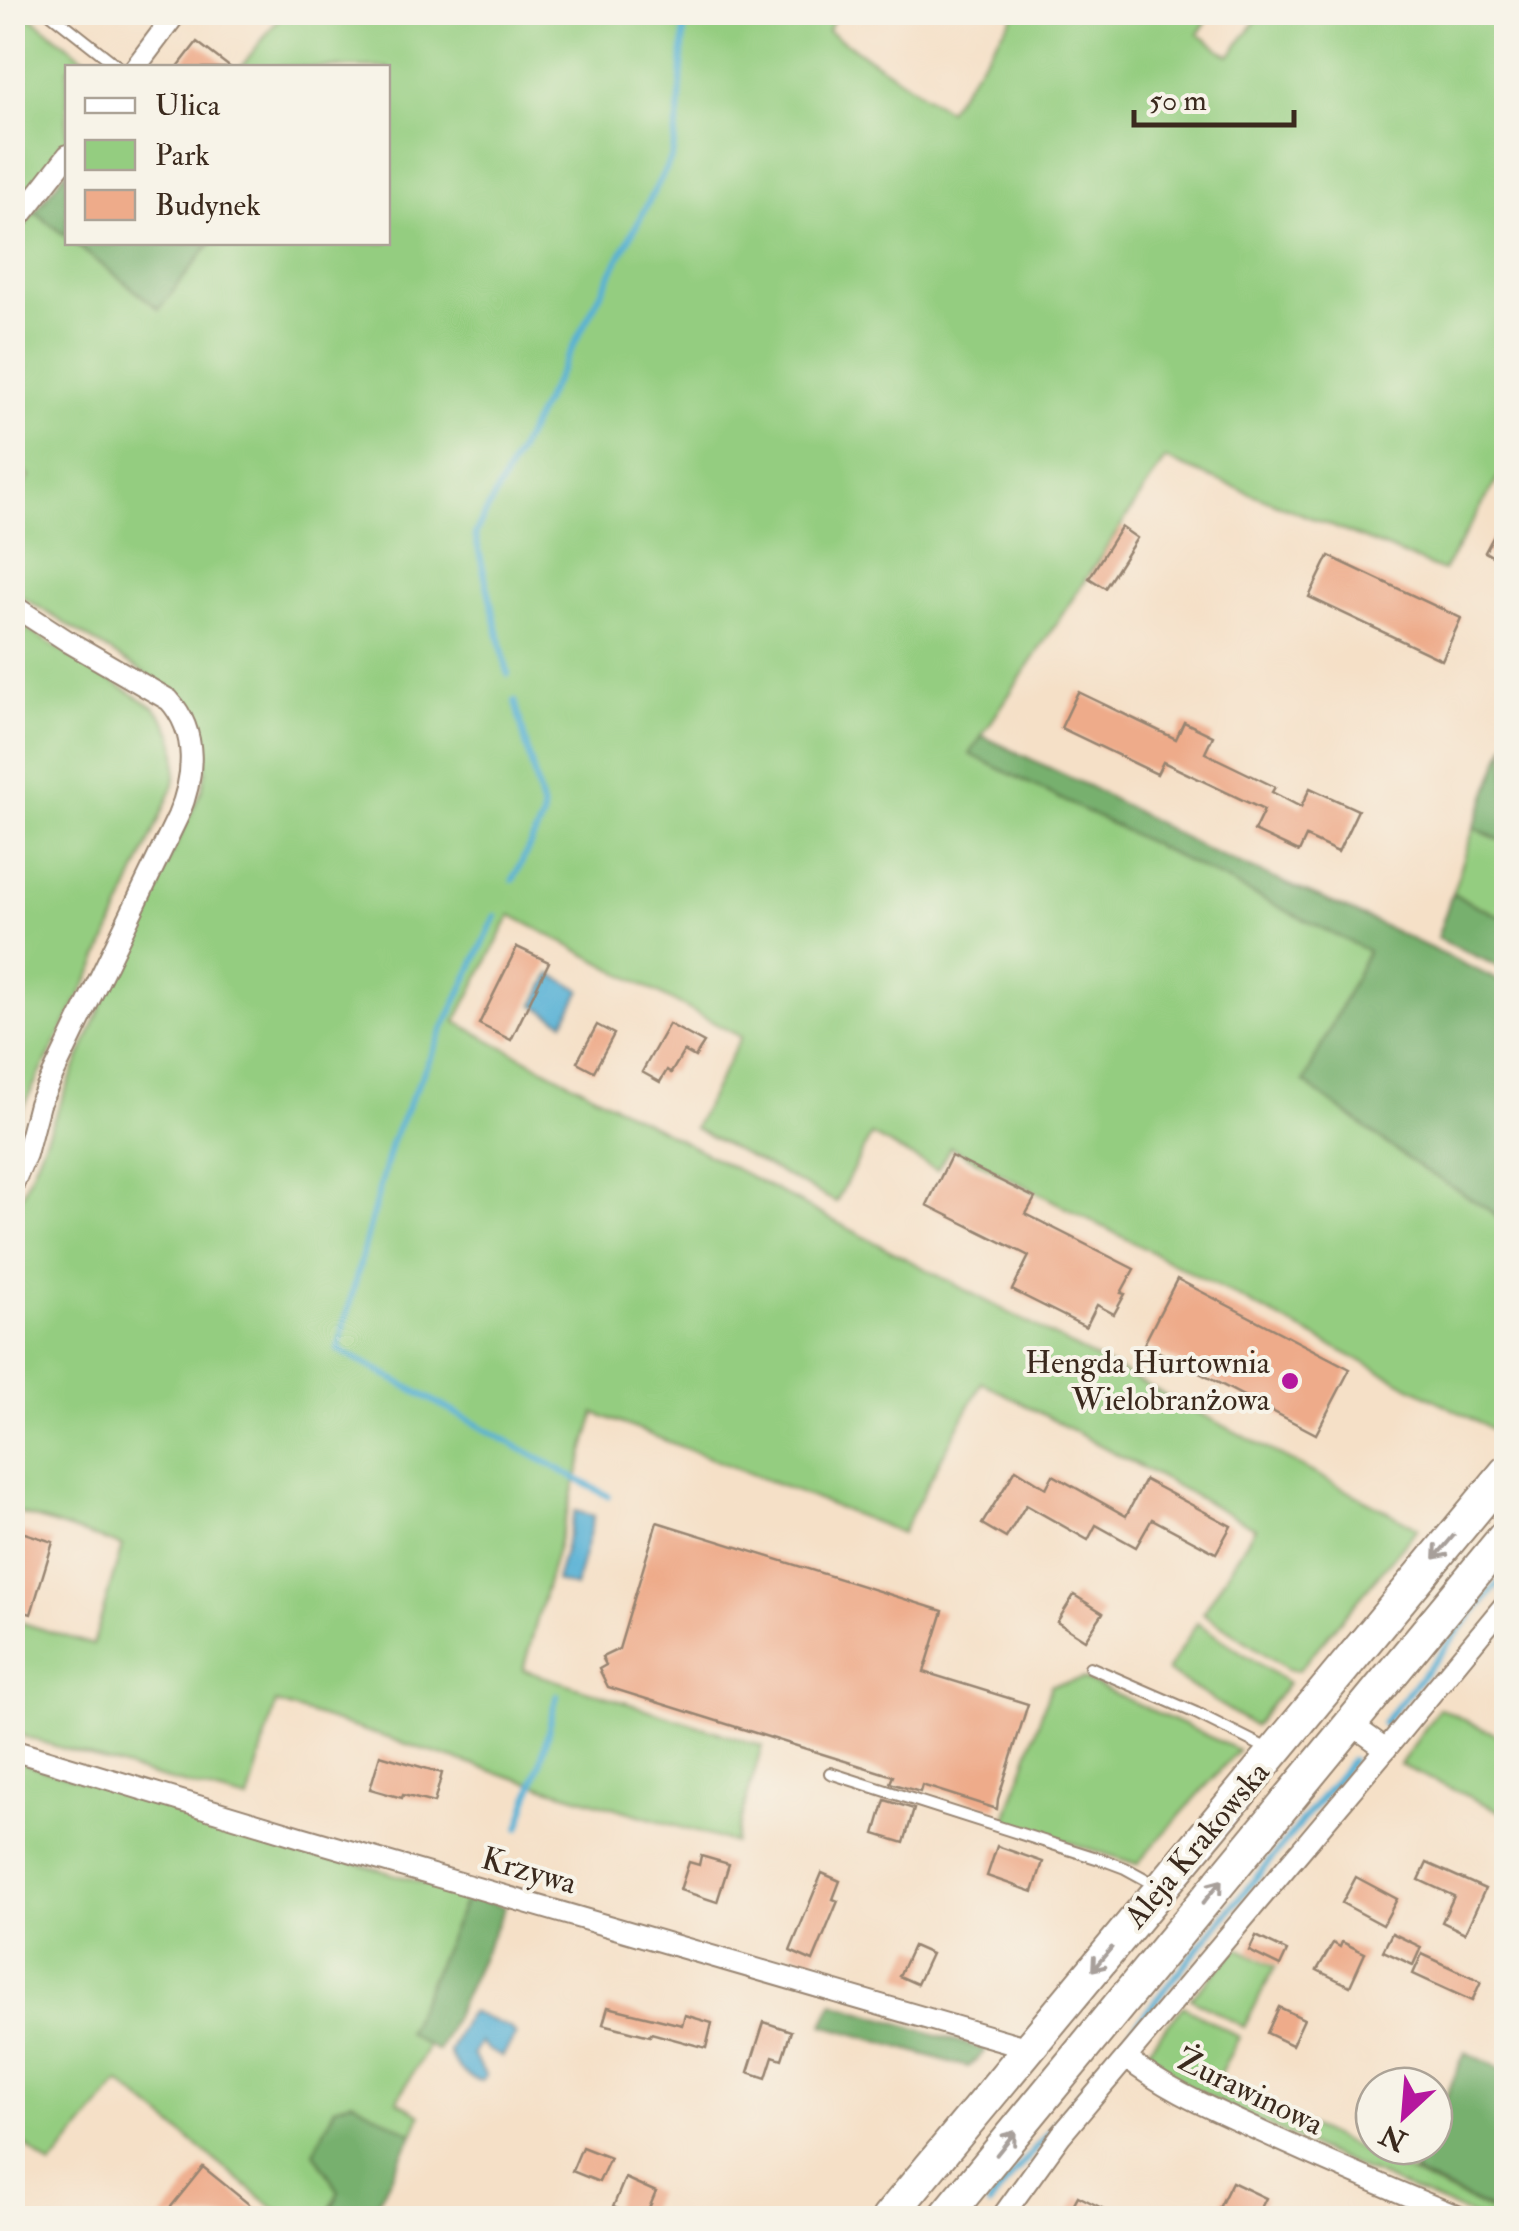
<svg xmlns="http://www.w3.org/2000/svg" width="1519" height="2231" font-family="'IM FELL Double Pica',serif">
<style>
.green{fill:#94cd80;stroke:#687c4f;stroke-width:2.5}
.forest{fill:#77b06e;stroke:#596d46;stroke-width:2.5}
.water{fill:#57b1d5;stroke:#496e7a;stroke-width:2.5}
.lines{fill:none;stroke-linecap:round;stroke-linejoin:round}
.stream{stroke:#57b1d5;stroke-width:6}
.building{fill:#eeab8a}
.service-casing{stroke:#988572;stroke-width:14}
.minor-casing{stroke:#988572;stroke-width:24}
.primary-casing{stroke:#988572;stroke-width:36}
.service{stroke:#fff;stroke-width:10}
.minor{stroke:#fff;stroke-width:20}
.primary{stroke:#fff;stroke-width:32}
.oneway{stroke:#a79f9a}
.poi-dot{fill:#b5179e;stroke:#f7f3e8;stroke-width:4}
.labels{text-anchor:middle;dominant-baseline:central;stroke-width:8;stroke-linejoin:round;paint-order:stroke}
.poi-label{font-size:32px;fill:#3b2a1e;stroke:#f7f3e8;text-anchor:end}
.street-label{font-size:32px;fill:#3b2a1e;stroke:#f7f3e8}
</style>
<rect width="100%" height="100%" fill="#f7f3e8"/>
<filter id="ink" filterUnits="userSpaceOnUse"><feTurbulence type="fractalNoise" baseFrequency=".01" numOctaves="2"/><feDisplacementMap in="SourceGraphic" scale="20" xChannelSelector="R" yChannelSelector="G"/><feConvolveMatrix kernelMatrix="1 2 1 2 8 2 1 2 1" color-interpolation-filters="sRGB"/></filter>
<filter id="wash" filterUnits="userSpaceOnUse"><feTurbulence type="fractalNoise" baseFrequency=".0048" numOctaves="4" result="noise"/><feDisplacementMap in="SourceGraphic" scale="40" xChannelSelector="R" yChannelSelector="G"/><feGaussianBlur stdDeviation="2.25" result="paint"/><feColorMatrix in="noise" values="0 0 0 0 0 0 0 0 0 0 0 0 0 0 0 0 0 1.4 0 .05"/><feComposite in="paint" operator="in"/></filter>
<g filter="url(#wash)">
<rect width="100%" height="100%" fill="#f5e0c7"/>
<g class="green">
<path d="M12,13H25L96,67L68,68L67,144L16,213L12,211Z"/>
<path d="M283,13H837L828,31L947,110L1016,13H1212L1198,34L1229,56L1262,13H1506V465L1443,571L1165,459L970,754L1368,951L1304,1082L1409,1160L1489,1210L1506,1225V1419L1497,1432L950,1147L937,1170L871,1135L836,1202L694,1128L741,1037L511,915L456,1022L1418,1528L1298,1671L1288,1669L1203,1613L1255,1528L982,1382L902,1533L595,1413L523,1670L762,1746L734,1843L524,1781L276,1703L248,1801L149,1775L13,1733V1620L93,1645L122,1546L13,1511L12,1218L114,976L202,789L206,770L203,736L186,699L13,591V499L30,477L13,463V240L35,212L67,237L68,242L74,243L159,309L211,243L388,242V68L241,67Z"/>
<path d="M12,620L154,707C178,732 179,752 174,785L95,967L24,1105L13,1136Z"/>
<path d="M1474,828L1506,843V919L1452,894Z"/>
<path d="M1197,1623L1288,1683L1254,1726L1167,1671Z"/>
<path d="M1083,1679L1238,1750L1137,1864L1005,1822L1051,1685Z"/>
<path d="M1439,1708L1506,1739V1814L1400,1765Z"/>
<path d="M12,1760L467,1896L407,2033L428,2046L397,2101L421,2115L413,2134L352,2101L314,2153L339,2191L331,2207L329,2218H286L119,2082L51,2167L13,2134Z"/>
<path d="M1238,1948L1275,1967L1244,2027L1191,1998Z"/>
<path d="M1183,2006L1239,2037L1216,2082L1506,2218H1477L1312,2147L1172,2079L1159,2069L1149,2048Z"/>
</g>
<g class="forest">
<path d="M67,169V237L35,212Z"/>
<path d="M74,243H211L159,309Z"/>
<path d="M982,736L1090,787L1209,851L1356,913L1506,984V1225L1489,1210L1409,1160L1304,1082L1368,951L970,754Z"/>
<path d="M1506,743V843L1474,828Z"/>
<path d="M1452,894L1506,919V970L1437,938Z"/>
<path d="M467,1896L505,1907L438,2051L407,2033Z"/>
<path d="M833,2003L986,2050L968,2067L823,2025Z"/>
<path d="M1465,2052L1506,2071V2217L1414,2173L1425,2146H1434V2125Z"/>
<path d="M352,2101L413,2134L370,2218H329L339,2191L314,2153L335,2107Z"/>
</g>
<g class="water">
<path d="M551,974L581,990L564,1022L534,1005Z"/>
<path d="M575,1511L594,1516L575,1587L556,1581Z"/>
<path d="M471,2012L510,2028L516,2035L502,2057L488,2050L480,2042L472,2055L486,2076L482,2081C467,2079 454,2065 449,2052L466,2017Z"/>
</g>
<g class="lines">
<g class="stream">
<path d="M508,674L475,534L672,157L679,114L684,30"/>
<path d="M513,880L542,820L543,810L515,701"/>
<path d="M496,916L392,1140L338,1349L608,1496"/>
<path d="M1383,1723L1506,1574"/>
<path d="M519,1828L541,1760L557,1695"/>
<path d="M989,2205L1352,1760"/>
</g>
</g>
<g id="blocks">
<g class="building">
<path d="M197,42L231,68H177Z"/>
<path d="M1506,513V564L1485,552Z"/>
<path d="M1121,527L1137,538L1105,588L1089,578Z"/>
<path d="M1329,556L1461,618L1442,660L1309,597Z"/>
<path d="M1078,692L1176,739L1184,722L1213,736L1205,753L1275,787L1272,792L1301,807L1310,788L1358,810L1338,852L1306,837L1299,852L1254,831L1264,810L1163,762L1157,774L1061,728Z"/>
<path d="M517,947L549,962L511,1040L479,1024Z"/>
<path d="M669,1024L704,1043L695,1057L684,1051L671,1073L667,1070L660,1082L642,1072Z"/>
<path d="M597,1025L614,1034L594,1071L577,1062Z"/>
<path d="M951,1156L1035,1198L1026,1214L1134,1269L1121,1293L1125,1294L1114,1314L1097,1305L1086,1327L1012,1290L1029,1256L927,1205Z"/>
<path d="M1177,1279L1350,1369L1316,1434L1144,1344Z"/>
<path d="M1016,1469L1046,1488L1053,1475L1126,1516L1145,1480L1231,1526L1216,1553L1152,1519L1136,1547L1096,1525L1088,1540L1026,1505L1006,1538L982,1524Z"/>
<path d="M657,1522L943,1611L924,1672L1028,1704L998,1799L997,1809L922,1785L920,1792L890,1783L893,1776L608,1687L599,1669L606,1665L602,1657L619,1649Z"/>
<path d="M12,1529L53,1542L31,1614L12,1608Z"/>
<path d="M1074,1595L1103,1613L1085,1640L1057,1622Z"/>
<path d="M380,1755L442,1773L434,1803L403,1795L402,1798L370,1789Z"/>
<path d="M885,1800L914,1809L904,1843L875,1834Z"/>
<path d="M997,1846L1043,1862L1033,1892L987,1876Z"/>
<path d="M701,1856L729,1864L717,1902L680,1890L689,1862L699,1865Z"/>
<path d="M1427,1863L1485,1889L1465,1933L1442,1922L1454,1896L1419,1880Z"/>
<path d="M822,1873L840,1881L833,1899L838,1901L813,1961L790,1951Z"/>
<path d="M1356,1877L1397,1899L1383,1925L1342,1903Z"/>
<path d="M1392,1933L1421,1947L1413,1965L1383,1951Z"/>
<path d="M1256,1936L1287,1951L1280,1966L1249,1951Z"/>
<path d="M1342,1942L1365,1953L1350,1986L1317,1970L1333,1943L1340,1947Z"/>
<path d="M913,1946L931,1954L917,1984L899,1976Z"/>
<path d="M1422,1954L1481,1981L1472,2001L1413,1974Z"/>
<path d="M608,2007L682,2025L685,2015L712,2023L706,2048L651,2033L650,2036L603,2024Z"/>
<path d="M1279,2007L1304,2019L1292,2045L1267,2033Z"/>
<path d="M764,2022L791,2031L782,2059L773,2056L766,2078L748,2072Z"/>
<path d="M582,2147L610,2158L599,2182L572,2171Z"/>
<path d="M203,2167L266,2218H162Z"/>
<path d="M625,2178L656,2192L645,2218H639L613,2207Z"/>
<path d="M1232,2182L1266,2198L1256,2218H1230L1217,2212Z"/>
<path d="M1078,2196L1122,2218H1066Z"/>
</g>
</g>
</g>
<g filter="url(#ink)">
<use href="#blocks" fill-opacity="0" stroke="#988572" stroke-width="2.5"/>
<g class="lines">
<g class="service-casing">
<g id="service">
<path d="M49,12L120,68"/>
<path d="M1090,1667L1196,1713L1268,1749"/>
<path d="M830,1773L1109,1862L1125,1868L1156,1885"/>
</g>
</g>
<g class="minor-casing">
<g id="minor">
<path d="M135,68L177,12"/>
<path d="M12,227L68,155"/>
<path d="M12,605L69,642L169,700C199,733 194,778 178,816L39,1104L26,1154L12,1187"/>
<path d="M1351,1724L1386,1749"/>
<path d="M12,1750L301,1837L1029,2048"/>
<path d="M1126,2058C1167,2091 1215,2110 1262,2132C1328,2162 1395,2191 1462,2218"/>
<path d="M1001,2218L1061,2135L1386,1749L1506,1603"/>
</g>
</g>
<g class="primary-casing">
<g id="primary">
<path d="M888,2218L1506,1472"/>
<path d="M944,2218L1506,1535"/>
</g>
</g>
<use href="#service" class="service"/>
<use href="#minor" class="minor"/>
<use href="#primary" class="primary"/>
</g>
<defs><path id="oneway-shaft" d="M-6 0H5M1.5-3L5.5 0L1.5 3" fill="none" stroke-width="1.6" stroke-linecap="round" stroke-linejoin="round" transform="scale(2.5)"/></defs>
<g class="oneway">
<use href="#oneway-shaft" transform="translate(1444 1547) rotate(130)"/>
<use href="#oneway-shaft" transform="translate(1212 1892) rotate(-51)"/>
<use href="#oneway-shaft" transform="translate(1102 1959) rotate(130)"/>
<use href="#oneway-shaft" transform="translate(1006 2143) rotate(-51)"/>
</g>
</g>
<circle class="poi-dot" cx="1290" cy="1381" r="10"/>
<g class="labels">
<g class="poi-label">
<text x="1270" y="1363">Hengda Hurtownia<tspan x="1270" dy="37">Wielobranżowa</tspan></text>
</g>
<g class="street-label">
<text transform="translate(1197 1845) rotate(-50)">Aleja Krakowska</text>
<text transform="translate(529 1871) rotate(16)">Krzywa</text>
<text transform="translate(1250 2092) rotate(26)">Żurawinowa</text>
</g>
</g>
<rect width="1519" height="2231" fill="none" stroke="#f7f3e8" stroke-width="50"/>
<rect x="65" y="65" width="325" height="180" fill="#f7f3e8" stroke="#aca397" stroke-width="2.5"/>
<rect x="85" y="98" width="50" height="15" fill="#ffffff" stroke="#aca397" stroke-width="2.5"/>
<text x="155" y="115" font-size="30" fill="#3b2a1e">Ulica</text>
<rect x="85" y="140" width="50" height="30" fill="#94cd80" stroke="#aca397" stroke-width="2.5"/>
<text x="155" y="165" font-size="30" fill="#3b2a1e">Park</text>
<rect x="85" y="190" width="50" height="30" fill="#eeab8a" stroke="#aca397" stroke-width="2.5"/>
<text x="155" y="215" font-size="30" fill="#3b2a1e">Budynek</text>
<g transform="translate(1404 2116) rotate(206)"><circle r="48" fill="#f7f3e8" stroke="#aca397" stroke-width="2.5"/>
<path d="M0-8L18 38L0 25L-18 38Z" fill="#b5179e"/>
<text y="-15" font-size="28" font-weight="bold" text-anchor="middle" fill="#3b2a1e">N</text>
</g>
<path d="M1134 110v15h160v-15" fill="none" stroke="#3b2a1e" stroke-width="5"/>
<text x="1149" y="110" font-size="30" fill="#3b2a1e" stroke="#f7f3e8" stroke-width="8" paint-order="stroke">50 m</text>
</svg>
